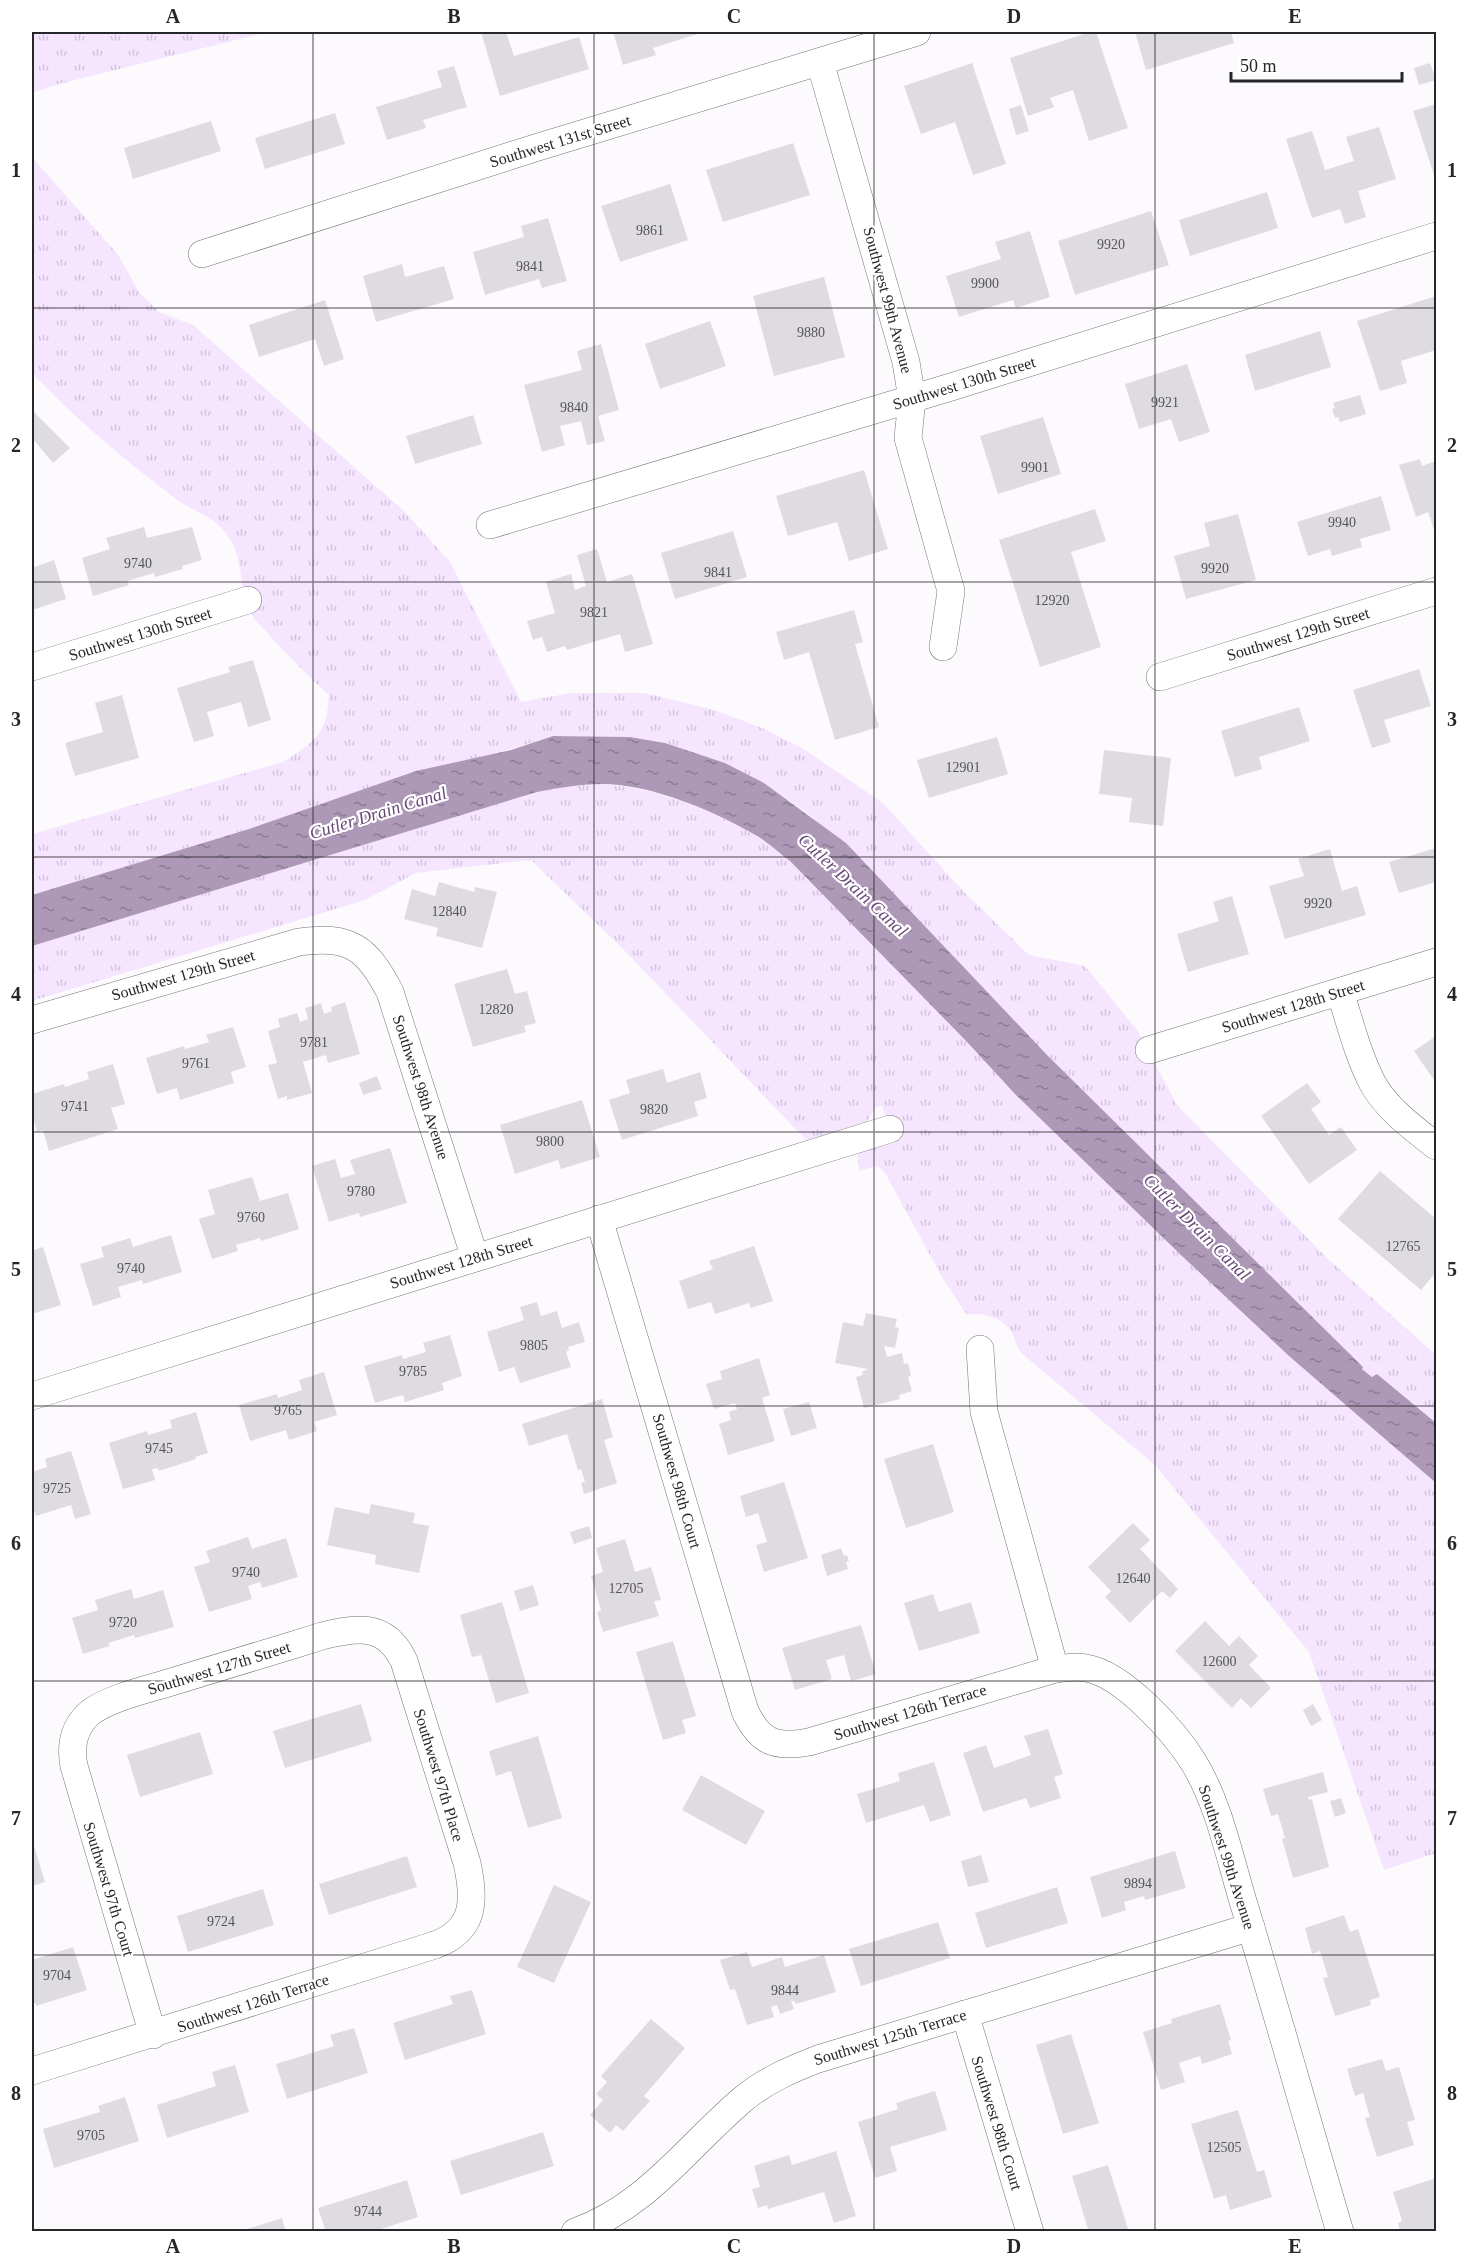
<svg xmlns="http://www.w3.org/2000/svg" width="1468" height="2263" font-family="'Times New Roman',serif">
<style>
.grass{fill:url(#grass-tufts)}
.water{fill:url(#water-ripples)}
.building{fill:#dfdce1}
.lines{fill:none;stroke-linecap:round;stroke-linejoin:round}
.minor-casing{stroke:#757377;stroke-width:28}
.minor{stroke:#fff;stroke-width:27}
.grid{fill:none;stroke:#272628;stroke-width:1.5;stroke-opacity:0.55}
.labels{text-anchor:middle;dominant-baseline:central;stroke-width:4.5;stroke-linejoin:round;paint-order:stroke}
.number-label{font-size:14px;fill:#555456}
.street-label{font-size:16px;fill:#272628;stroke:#fff}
.water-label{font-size:18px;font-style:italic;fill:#684977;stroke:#fff}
.neatline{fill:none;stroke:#272628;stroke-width:2}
.grid-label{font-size:20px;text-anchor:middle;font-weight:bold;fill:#272628}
</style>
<defs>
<pattern id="grass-tufts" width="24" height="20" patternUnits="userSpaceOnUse" patternTransform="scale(1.5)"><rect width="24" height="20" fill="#f6e5ff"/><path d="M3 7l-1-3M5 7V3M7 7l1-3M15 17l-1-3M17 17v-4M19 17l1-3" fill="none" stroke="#d3c4db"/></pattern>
<pattern id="water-ripples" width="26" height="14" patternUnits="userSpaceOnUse" patternTransform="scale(1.5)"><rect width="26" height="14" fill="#ad98b7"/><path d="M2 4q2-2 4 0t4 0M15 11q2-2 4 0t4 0" fill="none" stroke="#8d7c95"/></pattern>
</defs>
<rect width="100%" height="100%" fill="#fdfafe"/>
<g class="grass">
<path d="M32,32H268L59,84L32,93Z"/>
<path d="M32,157L119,256L139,292L159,312L193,325L404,511L450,562L521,702L571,693H645L714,710L760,727L802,748L883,803L964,892L1029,955L1085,966L1137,1030L1177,1105L1326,1257L1436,1355V1423L1377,1374L1373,1377L1362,1369V1367L1047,1055L810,815L764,783L725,763L665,743L630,737L553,736L32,895V834L283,762C314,742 327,735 329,695C309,677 290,658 271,637C266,631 258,624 253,617C238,593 245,564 230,539C216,516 195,513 176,499C126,461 75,419 32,373Z"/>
<path d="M599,784C653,786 709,808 756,836C768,843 779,853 790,861L968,1043L1015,1094L1183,1257L1289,1356L1436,1483V1853L1384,1870L1309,1652L1155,1465L1021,1353C1016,1346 1015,1339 1011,1331C1003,1318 981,1311 967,1315L943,1279L885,1173L878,1166L859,1171L857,1153L894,1143L882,1106L875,1107L867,1122L863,1124L809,1143L624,950L531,860L416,873L365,900L32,1001V946L537,792L569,786Z"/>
</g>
<path class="water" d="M553,736L630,737L665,743L725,763L764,783L846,843L1047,1055L1363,1367L1362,1369L1372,1377L1377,1374L1436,1423V1483L1289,1356L1183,1257L1015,1094L968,1043L790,861C779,853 769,843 757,836C718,813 664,790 619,785C592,782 564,787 537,792L32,946V895L249,829L416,771L511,750Z"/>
<g class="building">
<path d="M481,32H506L514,56L579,37L589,69L500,96Z"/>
<path d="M613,32H704L653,48L656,55L623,65Z"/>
<path d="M1090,32H1096L1128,128L1089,141L1073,90L1050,98L1054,107L1028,116L1010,58Z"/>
<path d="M1135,32H1231L1234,43L1146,70Z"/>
<path d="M972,63L1006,164L973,175L955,122L921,134L904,86Z"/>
<path d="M1430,63L1436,80L1419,85L1414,68Z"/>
<path d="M454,66L467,107L423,120L426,128L387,140L376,107L442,87L437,71Z"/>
<path d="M1436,104V178H1435L1413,111Z"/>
<path d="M1021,105L1029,131L1016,135L1009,109Z"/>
<path d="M335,113L345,144L265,169L255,138Z"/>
<path d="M211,121L221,151L133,179L124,148Z"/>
<path d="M1379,127L1396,179L1358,191L1366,217L1345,224L1340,209L1312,218L1286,139L1312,131L1325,170L1354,161L1346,137Z"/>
<path d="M793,143L810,195L723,222L706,170Z"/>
<path d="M670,184L688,240L620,262L601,206Z"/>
<path d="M1267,192L1278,228L1190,256L1179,220Z"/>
<path d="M1151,211L1169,265L1075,295L1058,241Z"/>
<path d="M548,218L567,281L542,288L539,279L485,295L473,252L524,237L521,226Z"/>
<path d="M1030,231L1050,297L1016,308L1013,300L959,317L946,276L1001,259L995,242Z"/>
<path d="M402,264L405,277L444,266L454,299L376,322L363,276Z"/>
<path d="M824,277L845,357L774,376L753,296Z"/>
<path d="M1436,296V350L1401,361L1407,383L1380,391L1357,321Z"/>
<path d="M325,300L344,359L324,366L315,339L259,357L249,325Z"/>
<path d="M710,321L726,366L660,389L645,344Z"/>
<path d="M1320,331L1331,367L1255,391L1245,355Z"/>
<path d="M601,344L619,410L598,416L605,441L587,445L581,421L560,426L565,445L542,452L524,385L582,370L577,351Z"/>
<path d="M1187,364L1210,432L1179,442L1171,419L1139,429L1125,384Z"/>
<path d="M1360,395L1366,414L1340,422L1338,417L1335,418L1332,409L1335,408L1333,403Z"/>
<path d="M32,410L70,448L53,463L32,438Z"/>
<path d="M473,415L482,444L415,464L406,436Z"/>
<path d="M1043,417L1061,474L998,494L980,436Z"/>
<path d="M1420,459L1422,466L1436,461V530H1434L1428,512L1416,517L1399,465Z"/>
<path d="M864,470L888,549L849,561L837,522L788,536L776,496Z"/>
<path d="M1381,496L1391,530L1360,539L1362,547L1332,556L1330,549L1308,556L1297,522Z"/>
<path d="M1095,509L1106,541L1071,552L1101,647L1040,667L999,540Z"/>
<path d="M1238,514L1256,580L1186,599L1174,556L1210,546L1204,523Z"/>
<path d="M144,527L147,538L192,527L202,560L182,566L183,569L155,577L154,573L127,581L129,585L93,596L82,558L110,549L106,538Z"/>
<path d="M733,531L747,577L675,599L661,553Z"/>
<path d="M597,549L607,582L632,574L653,644L625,652L620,634L567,650L565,646L547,652L542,637L533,640L527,621L555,613L546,582L571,574L575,590L586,586L577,555Z"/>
<path d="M54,560L66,599L32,610V568Z"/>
<path d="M854,610L863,642L855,644L879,727L835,740L809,652L784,660L776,632Z"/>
<path d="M253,660L271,720L248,727L241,702L207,712L214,736L194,742L177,688L230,672L228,667Z"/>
<path d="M1419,669L1431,706L1384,720L1391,742L1372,748L1353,690Z"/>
<path d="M122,695L139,758L75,776L65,743L103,732L95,703Z"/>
<path d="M1299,707L1310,741L1259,757L1262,769L1235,777L1221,731Z"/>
<path d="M997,737L1008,774L929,798L917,760Z"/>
<path d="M1104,750L1171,758L1163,826L1129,822L1132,798L1099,794Z"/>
<path d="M1436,848V882L1399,893L1389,862Z"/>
<path d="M1330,849L1342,891L1357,886L1366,915L1285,939L1269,886L1304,876L1298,859Z"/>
<path d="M439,882L474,892L475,887L497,892L482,948L436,936L438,928L404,919L412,889L435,896Z"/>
<path d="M1232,896L1249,954L1188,972L1177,934L1219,921L1213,902Z"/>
<path d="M507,969L515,994L527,991L536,1023L524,1026L526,1032L473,1047L454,984Z"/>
<path d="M345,1002L360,1054L328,1063L326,1055L303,1062L312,1093L287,1100V1096L278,1099L268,1065L277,1063L268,1031L280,1027L278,1019L297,1013L300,1022L308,1019L305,1008L321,1003L324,1014L332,1011L331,1007Z"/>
<path d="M233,1027L246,1067L231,1072L234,1083L180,1100L177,1088L157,1094L146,1058L184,1046L185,1049L209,1042L206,1035Z"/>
<path d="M1436,1036V1083L1414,1051Z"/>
<path d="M113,1064L125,1104L111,1108L118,1129L49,1151L43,1130L37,1132L32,1113V1094L64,1084L65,1087L89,1079L87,1072Z"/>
<path d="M663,1069L667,1083L700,1072L707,1098L694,1102L698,1116L622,1140L609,1100L630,1093L626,1080Z"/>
<path d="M377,1076L382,1089L363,1095L359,1083Z"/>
<path d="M1307,1083L1321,1102L1311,1109L1329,1135L1341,1127L1357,1150L1309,1184L1261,1116Z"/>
<path d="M582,1100L600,1157L561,1169L558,1160L515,1174L500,1125Z"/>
<path d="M390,1148L407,1203L360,1217L359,1213L329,1222L312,1166L335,1159L341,1178L355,1174L350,1160Z"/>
<path d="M1380,1171L1436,1219V1272L1421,1290L1338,1219Z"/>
<path d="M252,1177L260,1201L288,1193L299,1229L261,1241L260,1238L236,1245L238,1251L212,1259L199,1219L215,1214L208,1190Z"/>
<path d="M171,1235L182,1272L143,1284L142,1280L118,1287L121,1297L93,1306L80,1264L104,1257L101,1247L130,1238L133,1247Z"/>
<path d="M754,1246L773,1301L751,1308L749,1303L715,1314L711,1302L688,1309L679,1281L713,1269L709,1261Z"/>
<path d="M43,1247L61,1305L32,1314V1251Z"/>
<path d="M537,1302L541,1316L557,1311L562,1328L579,1322L585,1342L568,1347L569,1350L566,1352L571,1367L520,1383L514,1367L499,1372L487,1332L524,1320L520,1307Z"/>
<path d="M866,1313L897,1319L895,1327L899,1328L895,1348L884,1346L887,1357L902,1353L904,1364L908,1363L911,1376L908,1377L912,1391L899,1395L900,1399L864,1408L856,1377L863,1375L862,1372L868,1369L835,1363L843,1322L863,1326Z"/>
<path d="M450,1335L462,1376L442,1383L444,1390L405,1402L403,1395L375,1403L364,1366L402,1355L403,1359L426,1352L423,1343Z"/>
<path d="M759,1358L770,1395L762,1398L775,1441L728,1455L719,1424L731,1420L729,1412L737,1409L735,1403L714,1409L706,1384L722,1379L720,1371Z"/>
<path d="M324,1372L337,1415L314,1422L317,1431L289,1440L286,1430L250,1441L239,1405L277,1394L278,1398L302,1390L299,1380Z"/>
<path d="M602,1399L613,1437L604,1440L617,1483L584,1494L581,1483L585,1482L581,1469L578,1470L567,1434L529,1446L522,1424Z"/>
<path d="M809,1402L817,1428L791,1436L783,1409Z"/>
<path d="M196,1412L208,1453L195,1457L196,1459L159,1471L158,1468L152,1469L155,1480L123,1489L109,1443L147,1431L148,1435L172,1428L170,1420Z"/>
<path d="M933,1444L954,1512L906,1528L884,1459Z"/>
<path d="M71,1451L91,1514L75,1519L71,1505L36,1516L32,1506V1472L47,1467L45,1459Z"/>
<path d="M784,1482L808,1558L764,1572L756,1545L767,1542L758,1513L746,1517L740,1496Z"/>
<path d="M371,1504L415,1513L413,1523L429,1526L419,1573L375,1564L376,1555L327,1545L335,1507L369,1514Z"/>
<path d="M1133,1523L1150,1540L1140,1549L1178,1589L1170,1598L1162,1591L1130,1623L1105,1597L1111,1591L1088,1567Z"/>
<path d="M589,1526L592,1538L574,1544L570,1532Z"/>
<path d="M248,1537L252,1549L286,1538L298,1577L262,1588L260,1582L248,1586L252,1599L209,1612L194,1567L210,1562L206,1551Z"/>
<path d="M625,1539L635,1572L651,1567L661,1600L654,1601L659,1616L603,1632L597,1612L601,1610L591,1576L603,1572L596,1548Z"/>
<path d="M841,1548L844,1556L847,1555L849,1561L846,1562L848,1569L827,1576L821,1555Z"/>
<path d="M533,1585L539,1605L520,1611L514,1591Z"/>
<path d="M131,1589L134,1599L163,1590L174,1627L135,1638L134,1635L108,1643L110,1646L83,1654L72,1618L98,1610L95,1600Z"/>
<path d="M933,1594L939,1612L971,1602L980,1633L919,1651L904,1603Z"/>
<path d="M502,1602L529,1693L496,1703L481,1655L472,1657L460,1615Z"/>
<path d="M1205,1621L1229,1646L1239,1636L1258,1656L1249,1665L1271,1688L1251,1708L1241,1698L1232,1708L1175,1651Z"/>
<path d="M861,1625L876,1674L851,1681L844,1655L826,1660L832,1679L795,1690L782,1648Z"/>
<path d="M673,1641L696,1716L682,1720L686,1733L663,1740L636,1652Z"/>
<path d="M361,1704L372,1741L285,1768L273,1731Z"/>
<path d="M1313,1704L1322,1720L1311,1726L1303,1710Z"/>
<path d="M1048,1729L1063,1774L1054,1777L1061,1798L1030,1808L1026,1798L983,1812L963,1753L986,1745L994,1768L1031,1755L1024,1736Z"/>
<path d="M200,1732L213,1774L140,1797L127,1755Z"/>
<path d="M538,1736L562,1818L528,1828L511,1771L496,1776L489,1751Z"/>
<path d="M934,1762L951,1815L930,1822L924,1805L866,1823L857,1794L900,1781L898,1773Z"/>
<path d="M1323,1772L1328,1792L1308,1797L1309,1800L1312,1799L1329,1867L1293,1878L1282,1839L1285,1838L1278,1814L1271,1816L1263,1789Z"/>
<path d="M701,1775L765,1811L746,1845L682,1810Z"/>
<path d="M1341,1798L1346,1813L1335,1817L1330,1801Z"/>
<path d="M32,1839L45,1882L32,1886Z"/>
<path d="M1175,1851L1186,1888L1145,1900L1144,1896L1124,1902L1126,1910L1102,1918L1090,1877Z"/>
<path d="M981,1855L989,1882L968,1887L961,1861Z"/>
<path d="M407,1856L417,1887L329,1915L319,1884Z"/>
<path d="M554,1885L591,1902L554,1983L517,1967Z"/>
<path d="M1057,1887L1068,1923L986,1948L975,1913Z"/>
<path d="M263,1889L274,1925L188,1952L177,1916Z"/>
<path d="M1344,1915L1350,1932L1358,1929L1380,1997L1370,2000L1371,2005L1335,2016L1323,1978L1328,1977L1320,1951L1312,1954L1305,1928Z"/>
<path d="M938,1922L950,1958L861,1986L849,1949Z"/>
<path d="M73,1947L87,1990L36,2006V2003L32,2005V1960Z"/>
<path d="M747,1952L752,1967L782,1957L785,1967L824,1955L836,1992L796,2004L794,2001H791L794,2009L780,2014L777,2005L771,2007L774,2017L747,2025L735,1989L730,1990L720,1960Z"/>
<path d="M472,1990L486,2034L405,2060L393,2023L453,2004L450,1996Z"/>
<path d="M1220,2004L1231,2040L1228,2041L1232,2054L1202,2064L1200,2056L1179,2063L1185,2082L1161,2090L1143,2032L1172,2023L1171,2019Z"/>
<path d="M651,2019L685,2048L644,2096L650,2101L623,2131L616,2125L610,2133L590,2115L603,2100L596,2094L607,2082L601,2076Z"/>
<path d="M354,2028L368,2073L287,2099L276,2064L334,2046L330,2035Z"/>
<path d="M1071,2034L1099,2123L1063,2134L1036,2045Z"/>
<path d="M1382,2059L1386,2071L1399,2067L1415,2120L1407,2122L1414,2145L1377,2157L1365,2118L1370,2117L1363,2093L1355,2096L1347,2069Z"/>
<path d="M235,2065L249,2112L167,2138L157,2105L216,2086L212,2072Z"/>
<path d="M935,2091L947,2130L890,2147L897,2171L875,2178L858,2122L898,2109L896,2103Z"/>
<path d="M125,2097L139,2141L54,2168L43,2129L100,2112L98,2106Z"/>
<path d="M1238,2110L1257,2172L1264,2170L1272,2197L1230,2210L1226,2195L1214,2199L1191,2124Z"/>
<path d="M543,2132L554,2166L461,2195L450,2161Z"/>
<path d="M836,2151L856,2216L834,2223L824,2192L768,2209L767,2205L758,2208L752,2189L760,2187L754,2166L789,2155L792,2165Z"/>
<path d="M1108,2165L1129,2232H1089L1072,2176Z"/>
<path d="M1436,2178V2232H1400L1398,2223L1402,2221L1393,2192Z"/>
<path d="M407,2180L418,2217L372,2232H326L318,2208Z"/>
<path d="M282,2218L286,2232H241V2231Z"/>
</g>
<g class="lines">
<g class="minor-casing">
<g id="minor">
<path d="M820,62L906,362L912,399L908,438L951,591L943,647"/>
<path d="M202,254L535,148L917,32"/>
<path d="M490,525L951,387L1436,236"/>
<path d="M32,667L248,600"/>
<path d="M1160,677L1436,591"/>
<path d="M1340,992C1350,1022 1358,1056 1373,1084C1387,1109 1414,1129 1436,1146"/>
<path d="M32,1020L299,942C349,935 367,947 390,992L475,1258"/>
<path d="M1149,1050L1436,962"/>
<path d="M599,1219L745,1711C760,1743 776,1748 809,1742L1055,1669"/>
<path d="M980,1349L984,1412L1055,1669C1065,1668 1076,1666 1086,1668C1123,1674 1175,1732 1194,1763C1220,1806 1230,1860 1245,1908C1278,2016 1308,2124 1340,2232"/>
<path d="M32,1396L890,1129"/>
<path d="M965,2014L1030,2232"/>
<path d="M32,2071L435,1945C476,1930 475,1899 467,1863L404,1661C386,1623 358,1627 322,1636C271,1652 220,1667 168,1683C145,1690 110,1698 91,1712C74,1726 70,1745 74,1766L153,2035"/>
<path d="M575,2232C646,2207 687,2147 742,2100C764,2081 792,2069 818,2059L1251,1927"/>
</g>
</g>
<use href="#minor" class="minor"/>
</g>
<path class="grid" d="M313,32V2232M594,32V2232M874,32V2232M1155,32V2232M32,308H1436M32,582H1436M32,857H1436M32,1132H1436M32,1406H1436M32,1681H1436M32,1955H1436"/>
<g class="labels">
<g class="number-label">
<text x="650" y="230">9861</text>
<text x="1111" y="244">9920</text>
<text x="530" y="266">9841</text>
<text x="985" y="283">9900</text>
<text x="811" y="332">9880</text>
<text x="1165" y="402">9921</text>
<text x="574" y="407">9840</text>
<text x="1035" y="467">9901</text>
<text x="1342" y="522">9940</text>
<text x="138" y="563">9740</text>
<text x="1215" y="568">9920</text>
<text x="718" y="572">9841</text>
<text x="1052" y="600">12920</text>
<text x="594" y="612">9821</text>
<text x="963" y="767">12901</text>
<text x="1318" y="903">9920</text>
<text x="449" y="911">12840</text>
<text x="496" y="1009">12820</text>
<text x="314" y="1042">9781</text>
<text x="196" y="1063">9761</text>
<text x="75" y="1106">9741</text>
<text x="654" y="1109">9820</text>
<text x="550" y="1141">9800</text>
<text x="361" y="1191">9780</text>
<text x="251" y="1217">9760</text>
<text x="1403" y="1246">12765</text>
<text x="131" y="1268">9740</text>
<text x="534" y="1345">9805</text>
<text x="413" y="1371">9785</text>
<text x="288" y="1410">9765</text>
<text x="159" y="1448">9745</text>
<text x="57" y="1488">9725</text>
<text x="246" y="1572">9740</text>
<text x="1133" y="1578">12640</text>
<text x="626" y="1588">12705</text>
<text x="123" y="1622">9720</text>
<text x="1219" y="1661">12600</text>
<text x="1138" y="1883">9894</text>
<text x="221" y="1921">9724</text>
<text x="57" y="1975">9704</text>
<text x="785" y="1990">9844</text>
<text x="91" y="2135">9705</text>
<text x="1224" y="2147">12505</text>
<text x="368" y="2211">9744</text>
</g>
<g class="street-label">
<text transform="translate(560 141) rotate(-17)">Southwest 131st Street</text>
<text transform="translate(888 300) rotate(75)">Southwest 99th Avenue</text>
<text transform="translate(964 383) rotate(-17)">Southwest 130th Street</text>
<text transform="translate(140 634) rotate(-17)">Southwest 130th Street</text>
<text transform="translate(1298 634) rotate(-17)">Southwest 129th Street</text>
<text transform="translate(183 975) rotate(-16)">Southwest 129th Street</text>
<text transform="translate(1293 1006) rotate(-17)">Southwest 128th Street</text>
<text transform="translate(421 1087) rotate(72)">Southwest 98th Avenue</text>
<text transform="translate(461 1262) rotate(-17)">Southwest 128th Street</text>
<text transform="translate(677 1481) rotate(74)">Southwest 98th Court</text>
<text transform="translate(219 1668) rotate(-17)">Southwest 127th Street</text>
<text transform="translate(910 1712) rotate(-17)">Southwest 126th Terrace</text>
<text transform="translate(439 1775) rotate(73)">Southwest 97th Place</text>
<text transform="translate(1227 1857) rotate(72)">Southwest 99th Avenue</text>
<text transform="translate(109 1889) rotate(73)">Southwest 97th Court</text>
<text transform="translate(253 2003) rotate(-18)">Southwest 126th Terrace</text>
<text transform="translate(890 2037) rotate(-17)">Southwest 125th Terrace</text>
<text transform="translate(997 2123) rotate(73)">Southwest 98th Court</text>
</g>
<g class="water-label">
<text transform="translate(378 813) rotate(-17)">Cutler Drain Canal</text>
<text transform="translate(853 885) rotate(43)">Cutler Drain Canal</text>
<text transform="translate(1197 1227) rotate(45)">Cutler Drain Canal</text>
</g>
</g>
<rect width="1468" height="2263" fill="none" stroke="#ffffff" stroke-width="66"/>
<path d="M1231 72v9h171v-9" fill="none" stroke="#272628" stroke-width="3"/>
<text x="1240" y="72" font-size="18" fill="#272628" stroke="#ffffff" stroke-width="4.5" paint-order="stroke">50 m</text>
<rect x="33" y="33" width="1402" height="2197" class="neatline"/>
<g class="grid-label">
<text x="173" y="23">A</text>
<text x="454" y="23">B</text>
<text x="734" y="23">C</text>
<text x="1014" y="23">D</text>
<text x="1295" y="23">E</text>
<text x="16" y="177">1</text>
<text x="1452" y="177">1</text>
<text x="16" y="452">2</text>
<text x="1452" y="452">2</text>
<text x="16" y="726">3</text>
<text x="1452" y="726">3</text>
<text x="16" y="1001">4</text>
<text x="1452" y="1001">4</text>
<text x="16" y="1276">5</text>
<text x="1452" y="1276">5</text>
<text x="16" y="1550">6</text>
<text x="1452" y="1550">6</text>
<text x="16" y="1825">7</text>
<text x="1452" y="1825">7</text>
<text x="16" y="2100">8</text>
<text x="1452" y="2100">8</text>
<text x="173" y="2253">A</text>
<text x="454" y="2253">B</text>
<text x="734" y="2253">C</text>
<text x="1014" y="2253">D</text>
<text x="1295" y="2253">E</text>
</g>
</svg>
